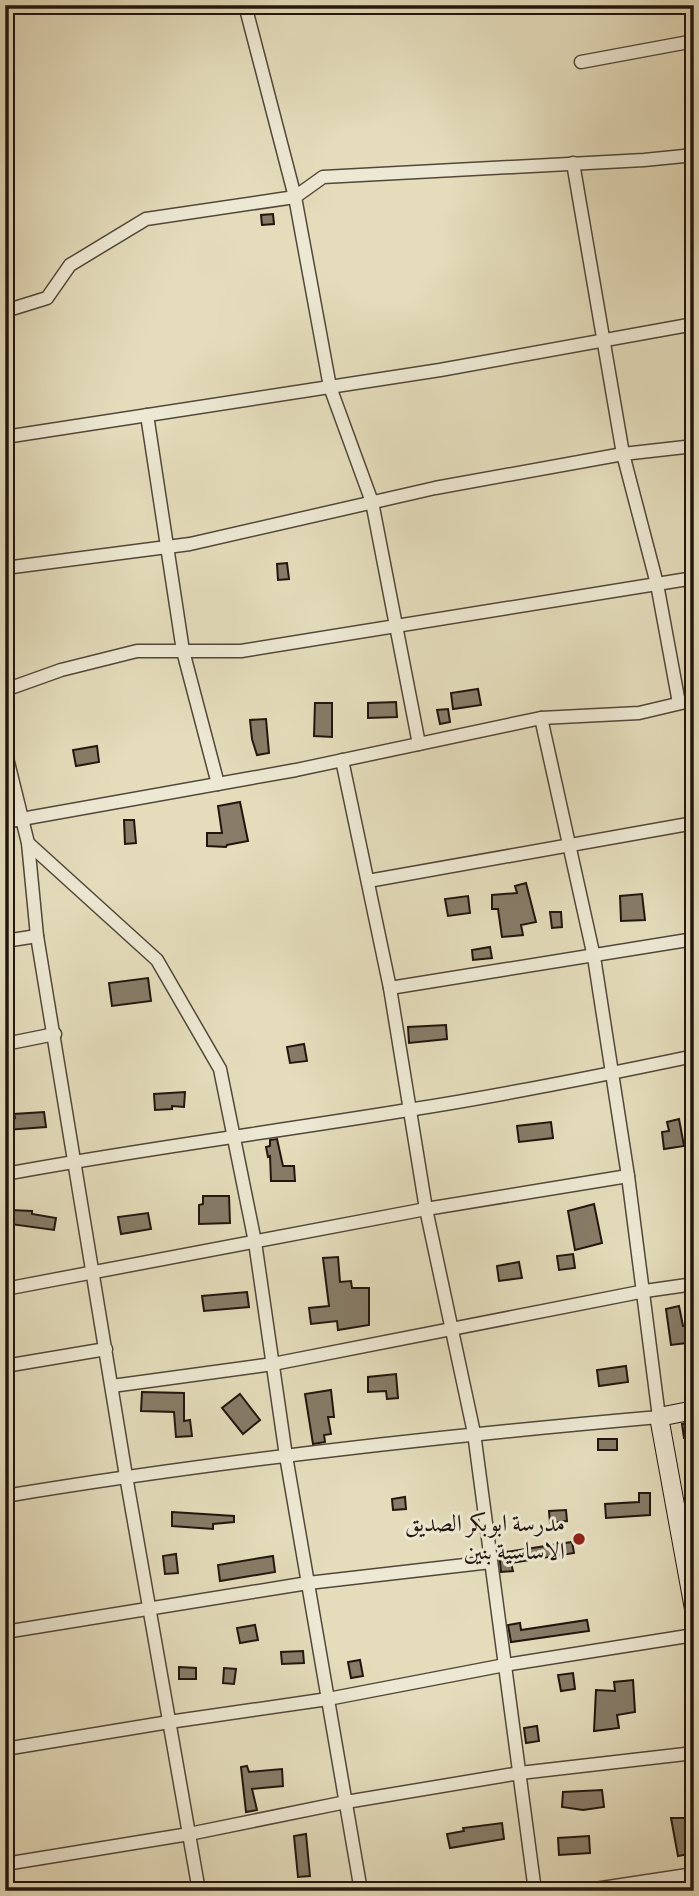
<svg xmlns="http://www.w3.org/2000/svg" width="699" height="1896" font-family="Vollkorn,Amiri,serif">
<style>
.building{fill:#877c68;stroke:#22150e;stroke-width:2}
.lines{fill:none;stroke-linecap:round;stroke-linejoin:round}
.street-casing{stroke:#524739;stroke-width:15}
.secondary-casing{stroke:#22150e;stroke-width:20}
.street{stroke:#ede8d3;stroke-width:12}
.secondary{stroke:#ede8d3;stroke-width:18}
.poi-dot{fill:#8f2418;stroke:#ede8d3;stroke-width:2.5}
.labels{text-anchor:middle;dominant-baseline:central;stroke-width:6;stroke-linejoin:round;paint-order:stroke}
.poi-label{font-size:24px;fill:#22150e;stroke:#ede8d3;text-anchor:end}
</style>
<rect width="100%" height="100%" fill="#e4dcbb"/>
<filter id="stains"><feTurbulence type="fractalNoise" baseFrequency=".00286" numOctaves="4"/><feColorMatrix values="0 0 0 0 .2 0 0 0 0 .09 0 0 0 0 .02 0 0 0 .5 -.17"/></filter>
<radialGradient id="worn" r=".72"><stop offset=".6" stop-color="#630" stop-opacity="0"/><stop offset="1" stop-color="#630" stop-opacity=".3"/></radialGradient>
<g class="building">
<path d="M273,214L274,224L262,225L261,215Z"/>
<path d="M287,563L289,579L278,580L277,564Z"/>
<path d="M478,689L481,705L453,709L451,693Z"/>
<path d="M396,702L397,717L368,718V703Z"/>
<path d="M315,703H332V737L314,736Z"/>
<path d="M448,709L450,722L440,724L437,710Z"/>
<path d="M266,719L269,753L257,755L252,739L250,720Z"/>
<path d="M97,746L99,762L76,766L73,750Z"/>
<path d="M240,802L248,841L227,845L226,847L207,846V833H222L218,806Z"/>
<path d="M124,820H134L136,843L125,844Z"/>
<path d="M526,883L536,922L521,925L523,935L502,937L498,909H492V895L517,893L515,886Z"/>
<path d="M642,894L645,920L621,921L620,896Z"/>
<path d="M468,896L470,913L448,916L445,899Z"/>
<path d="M550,912H561L562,927L552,928Z"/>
<path d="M490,947L492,958L473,960L472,950Z"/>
<path d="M148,978L151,1001L112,1006L109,983Z"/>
<path d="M446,1025L447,1039L409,1043L408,1027Z"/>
<path d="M304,1044L307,1061L290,1063L287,1047Z"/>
<path d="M185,1092L184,1107L172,1106V1109L155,1110L154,1094Z"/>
<path d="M44,1112L46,1127L6,1130V1119L15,1118L14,1114Z"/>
<path d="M679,1119L684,1146L664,1149L662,1132L669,1131L667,1122Z"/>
<path d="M551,1122L553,1138L519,1142L517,1126Z"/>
<path d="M277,1139L283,1166H294L295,1181H271L270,1156L268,1157L266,1147L270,1146V1140Z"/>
<path d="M203,1196H229L230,1223L199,1224V1205L203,1204Z"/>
<path d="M594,1204L602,1243L575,1250L568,1211Z"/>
<path d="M10,1210L32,1211V1214L56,1218L54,1230L10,1224Z"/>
<path d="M148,1213L151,1229L121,1234L118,1217Z"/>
<path d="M573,1254L575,1268L559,1270L557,1256Z"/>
<path d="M338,1257L340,1282L351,1281L352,1288H369V1325L338,1330L337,1321L311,1324L309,1308L329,1306L323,1258Z"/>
<path d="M519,1262L522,1278L499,1281L497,1266Z"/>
<path d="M247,1292L249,1307L204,1311L202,1296Z"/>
<path d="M679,1306L683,1326L694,1325V1342L671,1345L666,1309Z"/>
<path d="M626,1366L628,1382L599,1386L597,1370Z"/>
<path d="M396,1374L398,1398L387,1399L386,1391L368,1392V1377Z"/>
<path d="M331,1390L334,1417H328L331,1434L324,1435L325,1442L313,1444L305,1394Z"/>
<path d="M142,1392L184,1393V1421L190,1420L192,1436L176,1437L174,1412L141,1411Z"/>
<path d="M240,1394L260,1420L243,1434L222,1408Z"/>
<path d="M692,1422L694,1437L684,1438L682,1424Z"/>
<rect x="598" y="1439" width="19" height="11"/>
<path d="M639,1493H650V1515L606,1518L605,1504L639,1502Z"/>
<path d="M405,1497L406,1509L393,1510L392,1499Z"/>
<path d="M566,1510L567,1521L550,1523L549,1511Z"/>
<path d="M172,1512L234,1516V1522L213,1524V1529L172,1526Z"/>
<path d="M572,1542L574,1553L511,1563L513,1571L501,1572L499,1553Z"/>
<path d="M176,1554L178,1573L165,1574L163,1556Z"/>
<path d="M273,1556L275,1572L220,1581L218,1565Z"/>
<path d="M587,1620L589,1631L511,1642L508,1625L520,1623L521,1630Z"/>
<path d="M255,1625L258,1640L240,1643L237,1628Z"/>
<path d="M303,1651L304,1663L282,1664L281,1652Z"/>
<path d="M360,1660L363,1676L351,1678L348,1662Z"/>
<path d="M179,1667L196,1668V1679H179Z"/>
<path d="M224,1668L236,1669L234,1684L223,1683Z"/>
<path d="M573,1673L575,1689L561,1691L558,1675Z"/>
<path d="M633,1680L635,1712L617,1715L619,1728L594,1731L596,1690L615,1691L614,1682Z"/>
<path d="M537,1726L539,1741L526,1743L524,1728Z"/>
<path d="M247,1766L249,1772L282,1769L283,1786L252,1789L257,1810L246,1812L241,1767Z"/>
<path d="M602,1790L604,1807L583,1810L562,1807L563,1792Z"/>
<path d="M671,1818H694V1853L678,1856Z"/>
<path d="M502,1823L504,1839L450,1848L447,1834L464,1831L463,1828Z"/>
<path d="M306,1834L310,1876L298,1877L294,1836Z"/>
<path d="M589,1836L590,1853L559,1855L558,1838Z"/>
</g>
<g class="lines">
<g class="street-casing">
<g id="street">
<path d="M245,5L295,197L330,387L372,502L419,744"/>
<path d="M581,62L694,41"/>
<path d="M573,163L623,454L657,584L679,703"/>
<path d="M5,311L47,298L70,265L146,219L295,197L323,177L644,160L694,155"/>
<path d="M147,415L183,651L218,784"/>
<path d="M5,437L440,370L694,324"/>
<path d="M5,568L190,544L435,488L623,454L694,446"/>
<path d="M5,690L61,670L137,651H241L694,578"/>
<path d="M5,750L28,843L37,936L126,1476L199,1891"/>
<path d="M342,760L390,988L426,1209L474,1433L535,1891"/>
<path d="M5,822L296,770L541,718L639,713L694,700"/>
<path d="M28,843L157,960L220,1069L255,1242L286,1456L361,1891"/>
<path d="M368,881L694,823"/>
<path d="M5,941L37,936"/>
<path d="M390,988L694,939"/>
<path d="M5,1044L55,1034"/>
<path d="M5,1174C139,1149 274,1132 408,1110C504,1095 599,1076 694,1056"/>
<path d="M5,1289L426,1209L628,1176"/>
<path d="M5,1366L106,1349"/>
<path d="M112,1386L273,1364L645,1291L694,1284"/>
<path d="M5,1496C222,1460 441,1436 659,1417L628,1176L594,957L541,718"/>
<path d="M678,1524L694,1521"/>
<path d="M5,1632L308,1583L491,1562"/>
<path d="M5,1749L169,1722L328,1699L505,1665L694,1635"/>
<path d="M5,1864L189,1834L346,1802L520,1773L694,1753"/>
<path d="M582,1891L694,1874"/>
</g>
</g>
<g class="secondary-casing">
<path id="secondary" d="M694,1410L659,1417L694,1609"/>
</g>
<use href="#street" class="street"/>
<use href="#secondary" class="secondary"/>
</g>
<circle class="poi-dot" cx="579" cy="1539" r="7"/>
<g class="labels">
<g class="poi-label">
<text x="565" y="1525">مدرسة ابوبكر الصديق<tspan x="565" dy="28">الاساسية بنين</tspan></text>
</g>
</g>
<rect width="699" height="1896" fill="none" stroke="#e4dcbb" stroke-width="28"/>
<rect x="7" y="7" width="685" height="1882" fill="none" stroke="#22150e" stroke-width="3.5"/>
<rect x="14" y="14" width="671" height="1868" fill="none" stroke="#22150e" stroke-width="2"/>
<rect width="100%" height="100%" filter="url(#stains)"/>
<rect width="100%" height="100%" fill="url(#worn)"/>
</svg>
